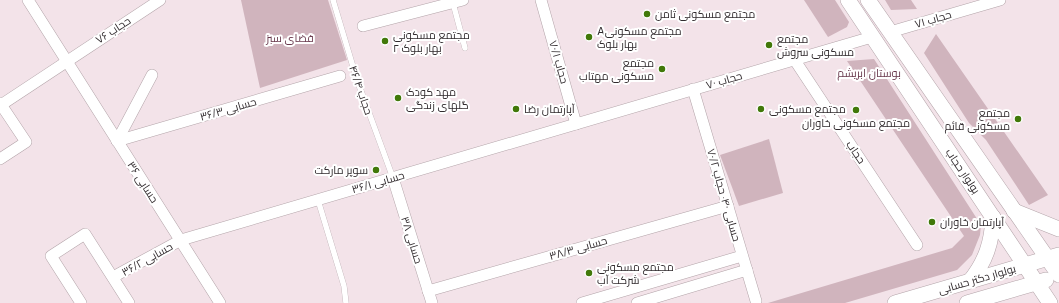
<svg xmlns="http://www.w3.org/2000/svg" width="1059" height="303" font-family="'Public Sans',Cairo,sans-serif">
<style>
.green{fill:#d0b4bd}
.lines{fill:none;stroke-linecap:round;stroke-linejoin:round}
.service-casing{stroke:#b3a4a9;stroke-width:6}
.minor-casing{stroke:#b3a4a9;stroke-width:12}
.secondary-casing{stroke:#b3a4a9;stroke-width:16}
.service{stroke:#fff;stroke-width:5.5}
.minor{stroke:#fff;stroke-width:11}
.secondary{stroke:#fff;stroke-width:15}
.poi-dot{fill:#417809;stroke:#fff;stroke-width:1.5}
.labels{text-anchor:middle;dominant-baseline:central;stroke-width:4;stroke-linejoin:round;paint-order:stroke}
.poi-label{font-size:11px;fill:#312b2e;stroke:#fff;text-anchor:start}
.street-label{font-size:11px;fill:#312b2e;stroke:#fff}
.park-label{font-size:11px;fill:#68384c;stroke:#fff}
</style>
<rect width="100%" height="100%" fill="#f3e3e9"/>
<g class="green">
<path d="M241,0H328L347,60L260,88Z"/>
<path d="M804,0H835L849,22L847,27L828,37Z"/>
<path d="M885,0H911L917,9L891,10Z"/>
<path d="M936,34L1048,195L1029,205L986,140L969,123L924,53Z"/>
<path d="M874,59L981,225L980,235L972,255L957,270L845,303H768L952,248L964,236L847,61Z"/>
<path d="M769,139L783,193L739,206L720,155Z"/>
</g>
<g class="lines">
<g class="service-casing">
<g id="service">
<path d="M333,0L357,80L393,178"/>
<path d="M453,3L465,48"/>
<path d="M318,200L344,286L346,303"/>
</g>
</g>
<g class="minor-casing">
<g id="minor">
<path d="M28,0L220,303"/>
<path d="M541,0L576,124"/>
<path d="M363,26L463,0"/>
<path d="M890,32L1000,0"/>
<path d="M794,59L917,245"/>
<path d="M693,89L756,301"/>
<path d="M0,103L26,142L0,159"/>
<path d="M1,105L160,0"/>
<path d="M117,141L340,76"/>
<path d="M117,141L152,75"/>
<path d="M393,178L432,303"/>
<path d="M113,277L181,240L872,37"/>
<path d="M428,291L728,206"/>
<path d="M81,303L51,256L85,234L129,303"/>
<path d="M582,303L742,256"/>
<path d="M637,303L747,270"/>
</g>
</g>
<g class="secondary-casing">
<g id="secondary">
<path d="M848,0L1050,303"/>
<path d="M868,0L1059,275"/>
<path d="M1014,211L1059,229"/>
<path d="M970,281C986,261 992,242 993,217"/>
<path d="M895,303L1059,255"/>
<path d="M967,303L1046,280"/>
</g>
</g>
<use href="#service" class="service"/>
<use href="#minor" class="minor"/>
<use href="#secondary" class="secondary"/>
</g>
<g class="poi-dot">
<circle cx="647" cy="14" r="4"/>
<circle cx="589" cy="37" r="4"/>
<circle cx="385" cy="41" r="4"/>
<circle cx="769" cy="45" r="4"/>
<circle cx="662" cy="69" r="4"/>
<circle cx="398" cy="98" r="4"/>
<circle cx="516" cy="109" r="4"/>
<circle cx="761" cy="109" r="4"/>
<circle cx="856" cy="110" r="4"/>
<circle cx="1018" cy="119" r="4"/>
<circle cx="376" cy="170" r="4"/>
<circle cx="932" cy="222" r="4"/>
<circle cx="589" cy="273" r="4"/>
</g>
<g class="labels">
<g class="poi-label">
<text x="655" y="14">مجتمع مسکونی ثامن</text>
<text x="597" y="31">Aمجتمع مسکونی<tspan x="597" dy="13">بهار بلوک</tspan></text>
<text x="393" y="35">مجتمع مسکونی<tspan x="393" dy="13">بهار بلوک ۲</tspan></text>
<text x="777" y="39">مجتمع<tspan x="777" dy="13">مسکونی سروش</tspan></text>
<text x="654" y="63" text-anchor="end">مجتمع<tspan x="654" dy="13">مسکونی مهتاب</tspan></text>
<text x="406" y="92">مهد کودک<tspan x="406" dy="13">گلهای زندگی</tspan></text>
<text x="524" y="109">آپارتمان رضا</text>
<text x="769" y="109">مجتمع مسکونی</text>
<text x="1010" y="113" text-anchor="end">مجتمع<tspan x="1010" dy="13">مسکونی قائم</tspan></text>
<text x="856" y="123" text-anchor="middle">مجتمع مسکونی خاوران</text>
<text x="368" y="170" text-anchor="end">سوپر مارکت</text>
<text x="940" y="222">آپارتمان خاوران</text>
<text x="597" y="267">مجتمع مسکونی<tspan x="597" dy="13">شرکت آب</tspan></text>
</g>
<g class="street-label">
<text transform="translate(933 19) rotate(-16)">حجاب ۷۱</text>
<text transform="translate(113 30) rotate(-33)">حجاب ۷۶</text>
<text transform="translate(559 62) rotate(74)">حجاب ۷۰/۱</text>
<text transform="translate(724 80) rotate(-16)">حجاب ۷۰</text>
<text transform="translate(361 90) rotate(71)">حجاب ۴۶/۴</text>
<text transform="translate(228 109) rotate(-16)">حسابی ۳۶/۳</text>
<text transform="translate(856 152) rotate(56)">حجاب</text>
<text transform="translate(963 171) rotate(56)">بولوار حجاب</text>
<text transform="translate(143 182) rotate(57)">حسابی ۳۶</text>
<text transform="translate(378 182) rotate(-16)">حسابی ۳۶/۱</text>
<text transform="translate(724 195) rotate(74)">حسابی ۴۰- حجاب ۷۰/۲</text>
<text transform="translate(412 240) rotate(73)">حسابی ۳۸</text>
<text transform="translate(578 248) rotate(-16)">حسابی ۳۸/۳</text>
<text transform="translate(147 259) rotate(-29)">حسابی ۳۶/۲</text>
<text transform="translate(977 279) rotate(-16)">بولوار دکتر حسابی</text>
</g>
<g class="park-label">
<text x="290" y="38">فضای سبز</text>
<text x="869" y="73">بوستان ابریشم</text>
</g>
</g>
</svg>
